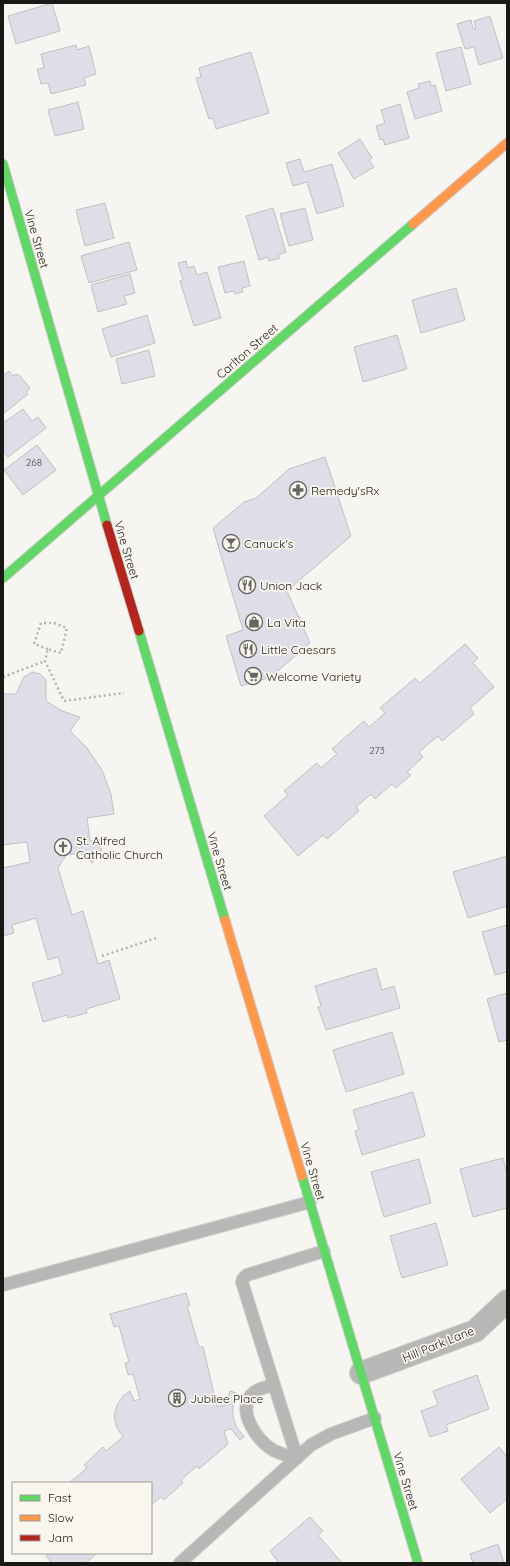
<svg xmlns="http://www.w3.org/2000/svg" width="510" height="1566" font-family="Quicksand,sans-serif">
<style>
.building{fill:#dedde8;stroke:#c1c1c0}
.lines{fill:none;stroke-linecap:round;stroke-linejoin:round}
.lane-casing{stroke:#d2d1cf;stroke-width:14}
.street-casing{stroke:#d2d1cf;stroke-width:24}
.fast-casing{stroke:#d2d1cf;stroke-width:11}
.slow-casing{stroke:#d2d1cf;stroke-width:11}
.jam-casing{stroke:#d2d1cf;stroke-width:11}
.path{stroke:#b3b2b0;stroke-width:2.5;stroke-dasharray:2 3;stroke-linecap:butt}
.lane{stroke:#b8b7b6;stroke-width:12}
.street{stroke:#b8b7b6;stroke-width:22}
.fast{stroke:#63d668;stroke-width:9}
.slow{stroke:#ff974d;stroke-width:9}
.jam{stroke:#b3261e;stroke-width:9}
.labels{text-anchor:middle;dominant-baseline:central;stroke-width:3.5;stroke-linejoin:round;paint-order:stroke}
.number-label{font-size:10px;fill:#4a494a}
.street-label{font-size:12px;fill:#191815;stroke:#f9f6ee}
.poi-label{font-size:12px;fill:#191815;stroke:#f9f6ee;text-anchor:start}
</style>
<rect width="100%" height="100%" fill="#f6f5f1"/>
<g class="building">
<path d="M52,3L60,31L16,44L8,16Z"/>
<path d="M490,16L503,58L479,65L474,47L465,49L457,24L471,20L473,29H476L474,21Z"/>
<path d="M76,45L77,50L89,46L96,74L84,78L86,85L51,94L48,83L41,84L37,69L44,68L41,54Z"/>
<path d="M461,47L471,84L446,91L436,53Z"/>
<path d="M251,52L269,113L216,129L213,118L209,119L196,78L201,77L199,68Z"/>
<path d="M430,81L431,86L435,85L442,111L415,119L407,92L419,88L418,84Z"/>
<path d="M78,102L84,129L55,136L48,110Z"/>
<path d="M400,104L409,138L385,145L383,139L380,140L376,126L385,123L381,110Z"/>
<path d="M360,139L372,158L369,160L374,167L354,179L338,153Z"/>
<path d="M300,159L304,172L332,164L344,206L317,214L307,182L293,186L286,163Z"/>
<path d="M105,203L114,238L85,246L76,210Z"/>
<path d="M273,208L286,252L278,255L280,258L269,261L268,257L259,260L246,216Z"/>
<path d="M305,208L313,240L289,246L280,214Z"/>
<path d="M129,242L137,270L89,283L81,256Z"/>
<path d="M186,261L188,268L194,266L197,275L207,272L221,318L194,326L180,281L183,280L178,263Z"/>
<path d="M244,261L250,286L242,288L243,292L235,294L234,291L225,293L218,267Z"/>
<path d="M130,274L135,293L124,296L127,304L98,312L91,285Z"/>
<path d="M456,288L465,320L421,333L412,300Z"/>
<path d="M147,315L155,343L111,357L102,329Z"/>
<path d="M397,335L407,369L363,382L354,347Z"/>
<path d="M149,350L155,376L122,384L116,359Z"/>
<path d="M9,371L13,376L16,374L20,376L30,388L26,392L28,394L3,414V376Z"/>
<path d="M23,409L32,421L38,417L46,428L8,457L3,451V423Z"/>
<path d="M37,445L56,470L23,495L4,470Z"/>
<path d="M325,457L351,536L287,591L310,643L271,677L241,686L226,636L243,630L213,528L244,502L256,498L289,469Z"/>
<path d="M465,644L478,658L473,663L494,687L470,708L474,714L442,741L438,736L419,752L423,757L407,772L411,775L396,788L392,784L375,799L371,794L356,807L359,811L327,839L323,835L298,856L264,816L288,795L284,791L317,763L321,768L337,754L332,749L364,721L369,727L385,713L380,708L415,678L420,683Z"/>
<path d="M32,672L40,674L46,680V701L62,711L80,717L70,731L87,748L102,770L111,794L114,814L87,818L90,840L102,849L92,863L80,853L66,855L58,868L72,915L83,911L98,964L109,960L120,999L86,1009L87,1013L68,1018L67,1015L43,1022L32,983L63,974L58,957L48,960L36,918L12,925L14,933L3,936V868L30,862L27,842L3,845V694H16L24,677Z"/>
<path d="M507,856V906L468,918L453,872Z"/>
<path d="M507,925V972L495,975L482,932Z"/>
<path d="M376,968L382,990L394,986L400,1008L326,1030L318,1007L321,1006L315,986Z"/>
<path d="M507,993V1040L499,1042L487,999Z"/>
<path d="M392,1032L404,1074L346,1092L333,1050Z"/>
<path d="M413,1092L425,1136L362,1155L355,1131L359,1130L353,1110Z"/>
<path d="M503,1158L507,1174V1208L473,1217L460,1169Z"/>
<path d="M419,1159L431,1203L384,1217L371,1172Z"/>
<path d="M436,1223L448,1265L402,1278L390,1236Z"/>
<path d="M186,1293L190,1305L187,1306L199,1347H203L217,1407L225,1405L230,1391L236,1393L233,1404V1416L236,1426L244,1437L240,1440L231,1429L224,1431L228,1444L199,1469L197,1466L181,1480L183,1483L164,1500L161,1497L151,1505V1483H69L87,1468L84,1465L103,1447L106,1451L123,1437L117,1428L114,1416L117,1405L123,1396L130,1391L134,1401L140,1399L133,1374L128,1375L125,1363L129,1362L119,1326L114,1327L110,1314Z"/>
<path d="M477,1375L489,1409L446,1425L448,1431L430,1437L421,1411L438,1405L433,1391Z"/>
<path d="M499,1447L507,1457V1499L490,1513L461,1479Z"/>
<path d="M310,1517L323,1531L318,1535L342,1563H279L270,1551Z"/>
<path d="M498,1544L504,1563H473L470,1554Z"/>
<path d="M49,1553H97L86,1563H52L46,1556Z"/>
</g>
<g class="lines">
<g class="lane-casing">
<g id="lane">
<path d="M3,1285L310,1202"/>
<path d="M274,1385C266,1387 256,1389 251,1395C237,1413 258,1441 273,1450C280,1454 289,1456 297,1458"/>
<path d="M297,1458L242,1282L243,1279L247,1275L324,1251"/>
<path d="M180,1563L311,1445L331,1434L375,1418"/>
</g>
</g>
<g class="street-casing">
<path id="street" d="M361,1373L475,1331L507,1301"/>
</g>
<g class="fast-casing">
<g id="fast">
<path d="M3,164L107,525"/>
<path d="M3,578L413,224"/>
<path d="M139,631L225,920"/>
<path d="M302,1176L418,1563"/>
</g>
</g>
<g class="slow-casing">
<g id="slow">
<path d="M413,224L507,143"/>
<path d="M225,920L302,1176"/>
</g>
</g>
<g class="jam-casing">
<path id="jam" d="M107,525L139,631"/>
</g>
<g class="path">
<path d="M48,649L34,644L41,623H54L67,628L61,653L48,649L45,661L64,701L124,693"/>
<path d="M3,677L45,661"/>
<path d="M102,956L159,937"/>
</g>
<use href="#lane" class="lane"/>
<use href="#street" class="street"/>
<use href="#fast" class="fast"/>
<use href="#slow" class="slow"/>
<use href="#jam" class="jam"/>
</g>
<defs>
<g id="pharmacy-ring" transform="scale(0.9)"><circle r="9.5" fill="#f9f6ee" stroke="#666562" stroke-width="1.5"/><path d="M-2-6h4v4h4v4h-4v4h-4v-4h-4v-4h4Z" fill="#666562"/></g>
<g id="bar-ring" transform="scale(0.9)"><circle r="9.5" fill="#f9f6ee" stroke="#666562" stroke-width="1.5"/><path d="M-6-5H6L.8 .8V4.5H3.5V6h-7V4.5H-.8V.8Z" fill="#666562"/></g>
<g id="restaurant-ring" transform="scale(0.9)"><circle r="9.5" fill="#f9f6ee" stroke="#666562" stroke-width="1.5"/><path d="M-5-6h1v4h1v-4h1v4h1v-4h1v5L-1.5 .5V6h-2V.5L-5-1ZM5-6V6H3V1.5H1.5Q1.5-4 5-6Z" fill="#666562"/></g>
<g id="shop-ring" transform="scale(0.9)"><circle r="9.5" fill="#f9f6ee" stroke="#666562" stroke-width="1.5"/><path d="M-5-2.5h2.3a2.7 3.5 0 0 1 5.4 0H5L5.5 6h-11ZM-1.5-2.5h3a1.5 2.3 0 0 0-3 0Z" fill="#666562"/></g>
<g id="supermarket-ring" transform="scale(0.9)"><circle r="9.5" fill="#f9f6ee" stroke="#666562" stroke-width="1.5"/><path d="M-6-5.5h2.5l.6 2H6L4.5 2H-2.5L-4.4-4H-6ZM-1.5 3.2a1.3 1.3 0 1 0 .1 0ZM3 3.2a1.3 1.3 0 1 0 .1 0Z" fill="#666562"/></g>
<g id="church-ring" transform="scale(0.9)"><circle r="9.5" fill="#f9f6ee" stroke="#666562" stroke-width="1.5"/><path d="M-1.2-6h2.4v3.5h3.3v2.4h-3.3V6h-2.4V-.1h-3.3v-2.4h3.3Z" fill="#666562"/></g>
<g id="building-ring" transform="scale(0.9)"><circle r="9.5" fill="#f9f6ee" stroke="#666562" stroke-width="1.5"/><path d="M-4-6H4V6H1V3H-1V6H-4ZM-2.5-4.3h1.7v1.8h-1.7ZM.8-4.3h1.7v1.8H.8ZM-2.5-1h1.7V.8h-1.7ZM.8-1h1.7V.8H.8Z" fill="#666562"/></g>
</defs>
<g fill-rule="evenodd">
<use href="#pharmacy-ring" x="298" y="490"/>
<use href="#bar-ring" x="231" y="543"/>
<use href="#restaurant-ring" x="247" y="585"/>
<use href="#shop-ring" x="254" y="622"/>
<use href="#restaurant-ring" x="248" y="649"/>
<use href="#supermarket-ring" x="253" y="676"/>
<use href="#church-ring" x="63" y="847"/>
<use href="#building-ring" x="177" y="1398"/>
</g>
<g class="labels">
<g class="number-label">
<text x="34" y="462">268</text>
<text x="377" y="750">273</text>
</g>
<g class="street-label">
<text transform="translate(37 239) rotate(74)">Vine Street</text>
<text transform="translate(247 351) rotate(-41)">Carlton Street</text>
<text transform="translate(127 550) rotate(73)">Vine Street</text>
<text transform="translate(220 861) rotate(73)">Vine Street</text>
<text transform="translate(313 1171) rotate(73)">Vine Street</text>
<text transform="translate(438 1344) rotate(-22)">Hill Park Lane</text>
<text transform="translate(406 1481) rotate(73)">Vine Street</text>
</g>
<g class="poi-label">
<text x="311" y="490">Remedy'sRx</text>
<text x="244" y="543">Canuck's</text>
<text x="260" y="585">Union Jack</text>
<text x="267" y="622">La Vita</text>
<text x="261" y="649">Little Caesars</text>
<text x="266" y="676">Welcome Variety</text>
<text x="76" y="840">St. Alfred<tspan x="76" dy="14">Catholic Church</tspan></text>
<text x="190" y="1398">Jubilee Place</text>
</g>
</g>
<rect width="510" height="1566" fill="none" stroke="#191815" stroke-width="8"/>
<rect x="12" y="1482" width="140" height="72" fill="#f9f6ee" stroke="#9f9d97"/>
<rect x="20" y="1495" width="20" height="6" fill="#63d668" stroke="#9f9d97"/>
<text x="48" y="1502" font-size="12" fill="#191815">Fast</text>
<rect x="20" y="1515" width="20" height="6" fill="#ff974d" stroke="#9f9d97"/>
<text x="48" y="1522" font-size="12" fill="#191815">Slow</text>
<rect x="20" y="1535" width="20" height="6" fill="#b3261e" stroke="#9f9d97"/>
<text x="48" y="1542" font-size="12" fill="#191815">Jam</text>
</svg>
